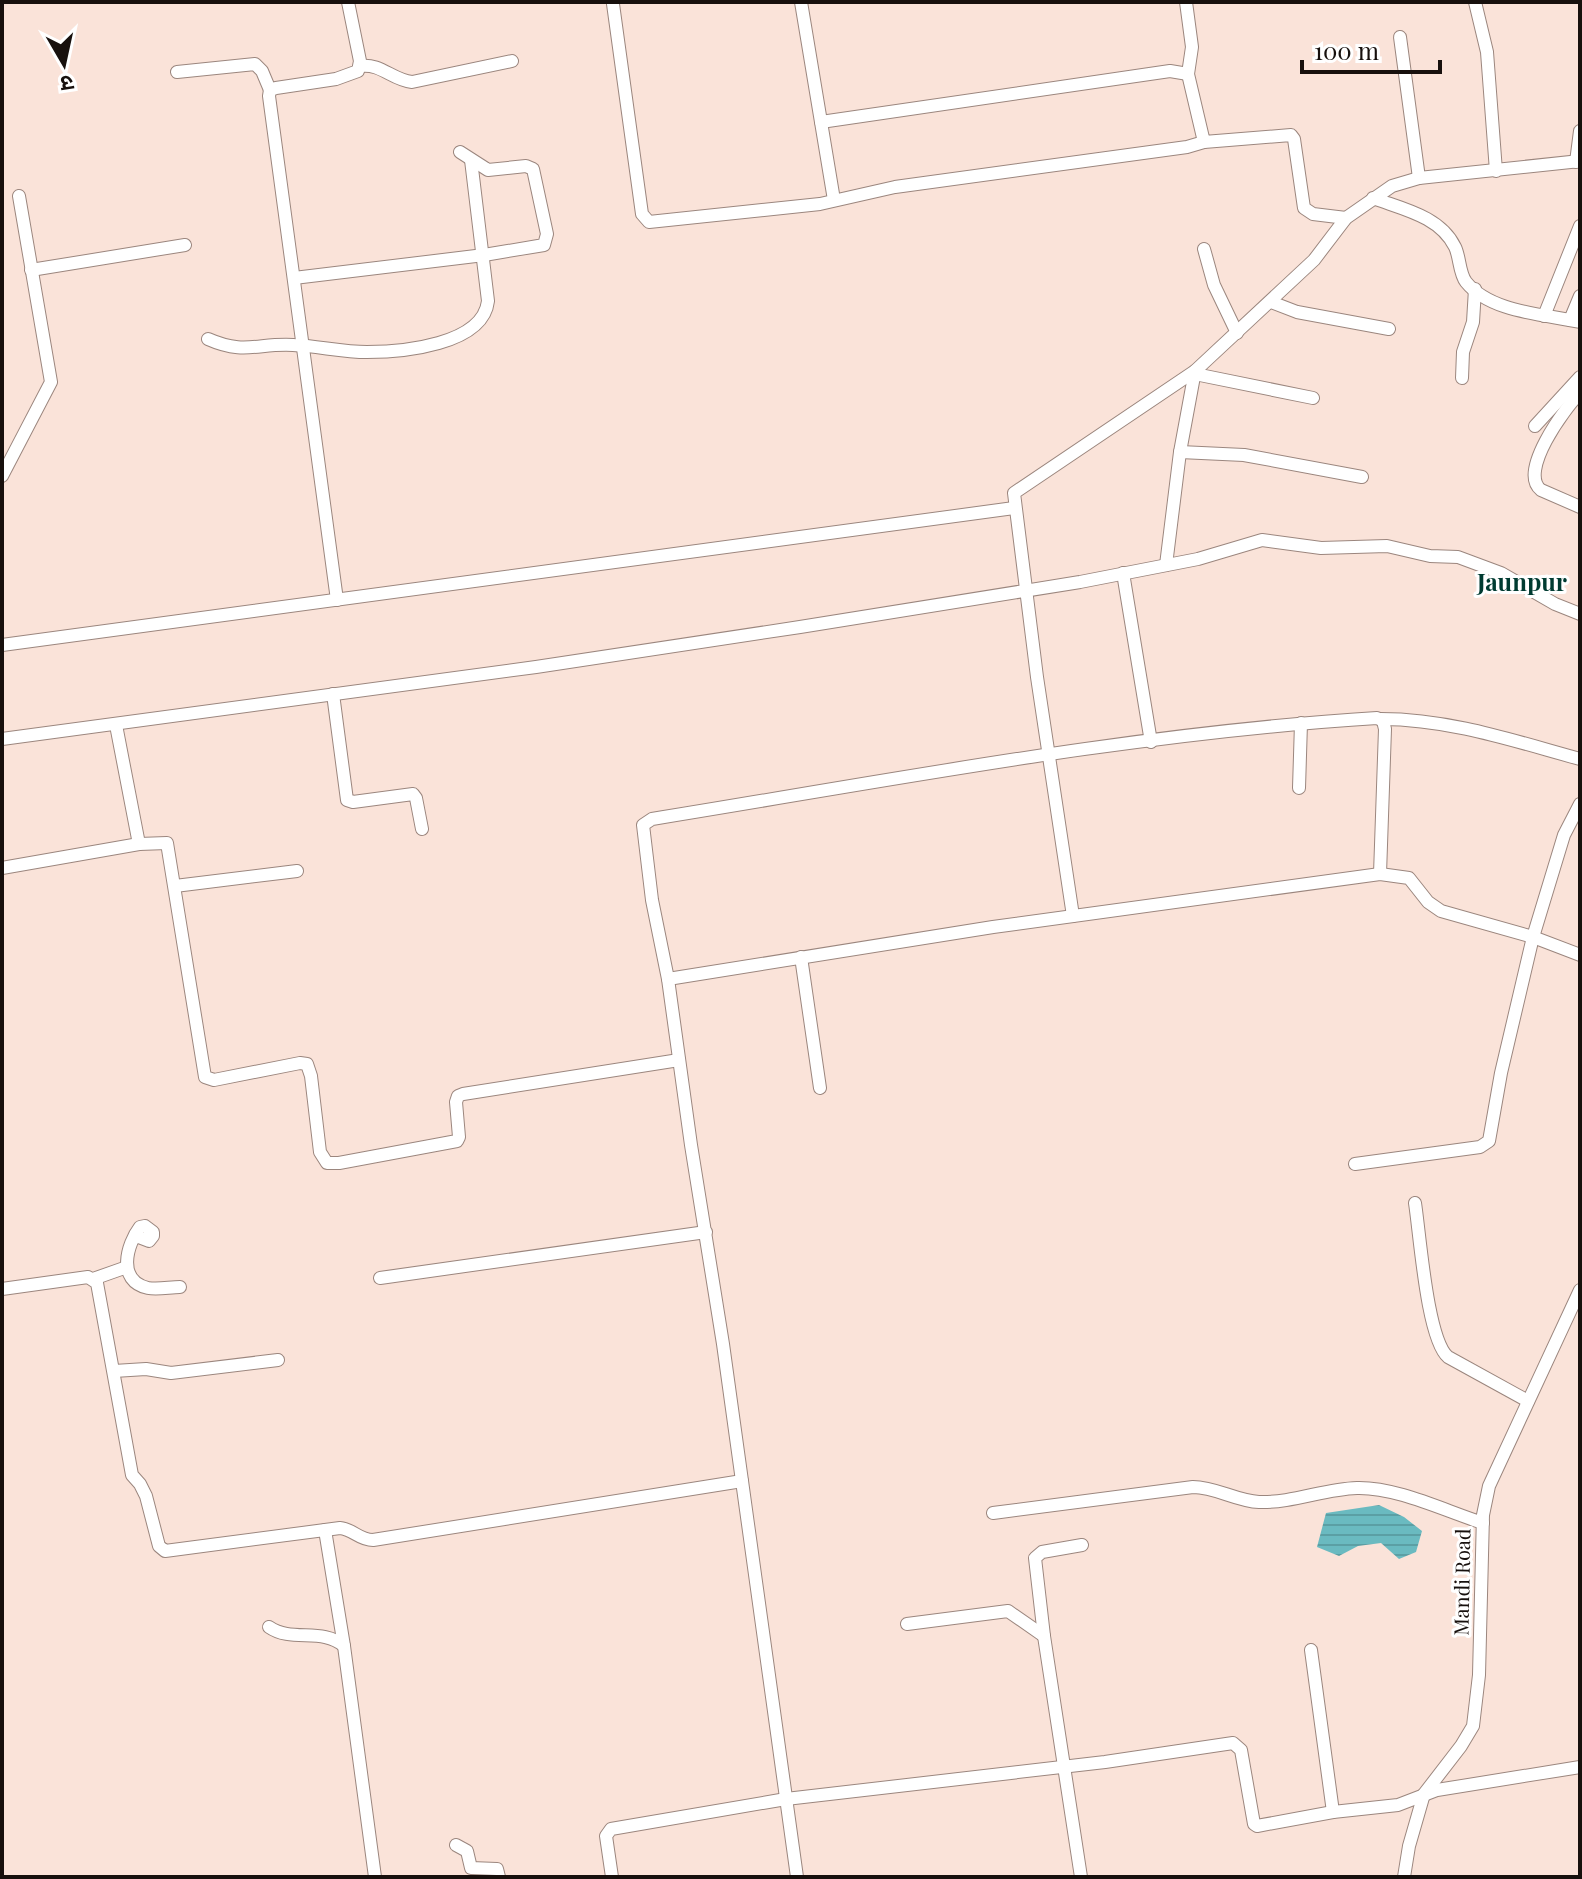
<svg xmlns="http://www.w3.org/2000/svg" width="1582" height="1879" font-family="'Playfair Display','Noto Sans Devanagari',serif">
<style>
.water{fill:url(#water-rules)}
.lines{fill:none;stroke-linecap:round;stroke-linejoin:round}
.minor-casing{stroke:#9b867e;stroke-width:14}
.minor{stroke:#fff;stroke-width:12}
.labels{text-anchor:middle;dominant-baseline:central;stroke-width:6;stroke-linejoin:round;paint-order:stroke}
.street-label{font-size:20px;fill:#17100d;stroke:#fff}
.quarter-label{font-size:24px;font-weight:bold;fill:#003b31;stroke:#fff}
</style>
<defs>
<pattern id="water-rules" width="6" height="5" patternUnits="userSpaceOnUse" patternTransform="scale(2)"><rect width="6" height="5" fill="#6abac0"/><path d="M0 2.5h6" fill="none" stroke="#5b9fa4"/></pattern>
</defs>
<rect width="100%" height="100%" fill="#fae3d9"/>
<path class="water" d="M1379,1505L1404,1517L1422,1531L1416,1552L1399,1559L1381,1543L1358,1546L1339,1556L1317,1547L1326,1513Z"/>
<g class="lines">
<g class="minor-casing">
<g id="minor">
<path d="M801,2L834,200"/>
<path d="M1186,2L1192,47L1188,74L1204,142L1291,135L1294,139L1304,208L1313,214L1346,218"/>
<path d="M1475,2L1487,52L1496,171"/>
<path d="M613,4L642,214L649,222L820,204L895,187L1187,147L1204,142"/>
<path d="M1400,37L1419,178"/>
<path d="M360,66C381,63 392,80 412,82L512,61"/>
<path d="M177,72L255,64L262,71L270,90"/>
<path d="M821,122L1170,71L1188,74"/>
<path d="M1576,162L1580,131"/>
<path d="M1373,198C1402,209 1440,216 1455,247C1460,257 1459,273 1466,282C1491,313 1545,314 1580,322"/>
<path d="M1204,249L1214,285L1237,333"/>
<path d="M31,270L185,245"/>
<path d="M294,278L484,255L544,245L547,234L533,169L526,166L488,170L460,152"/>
<path d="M1271,302L1297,312L1389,329"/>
<path d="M1544,316L1580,226"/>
<path d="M1570,320L1580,296"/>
<path d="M208,339C244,355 258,343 293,345C318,346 342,352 367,352C402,352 483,345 488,301L471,160"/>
<path d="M1195,374L1313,398"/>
<path d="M1462,378L1463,352L1473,322L1475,289"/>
<path d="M1580,393C1564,409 1518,472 1541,490L1580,507"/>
<path d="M1535,426L1580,377"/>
<path d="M1180,452L1244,455L1362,477"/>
<path d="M2,476L51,382L19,196"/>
<path d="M1166,565L1180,452L1195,371"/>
<path d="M1123,573L1151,742"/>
<path d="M337,600L269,96L270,90L276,88L336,79L358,71L360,61L348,2"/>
<path d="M2,645L1014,508"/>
<path d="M333,694L347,800L353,802L413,794L416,798L422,829"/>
<path d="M1381,719C1450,719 1514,741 1580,759"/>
<path d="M116,725L139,844"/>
<path d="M2,739L536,667L800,627L1080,582L1198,559L1262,540L1321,548L1387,546L1430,556L1458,557L1501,573L1555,604L1580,614"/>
<path d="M1299,788L1301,723"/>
<path d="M2,868L139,844L167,843L205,1077L214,1080L300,1063L307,1064L311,1076L320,1152L327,1163H339L457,1141L459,1137L456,1102L458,1096L463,1094L679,1060"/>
<path d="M175,886L297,871"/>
<path d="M1073,916L1037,677L1014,493L1195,371L1314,260L1346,218L1392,186L1419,178L1580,161"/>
<path d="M801,957L820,1088"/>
<path d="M668,979L993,927L1380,874L1409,878L1428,902L1441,911L1533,937L1580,955"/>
<path d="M1355,1164L1480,1147L1489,1141L1501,1073L1533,937L1564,835L1580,804"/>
<path d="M1415,1203C1420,1235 1427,1339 1448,1357L1528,1401"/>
<path d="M136,1236L149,1241L153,1236V1232L145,1226L140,1227C127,1244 116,1281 148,1288C158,1290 170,1287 180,1287"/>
<path d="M380,1278L706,1232"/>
<path d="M93,1279L127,1267"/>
<path d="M2,1289L88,1277L97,1283L132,1475L140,1484L146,1496L159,1546L165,1551L340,1528C353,1529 359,1540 373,1540L742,1481"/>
<path d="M114,1371L146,1369L171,1373L278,1360"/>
<path d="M993,1513L1193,1487C1216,1487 1236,1501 1259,1502C1293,1503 1324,1489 1357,1488C1397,1487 1445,1511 1483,1523"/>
<path d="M325,1530L344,1646L375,1877"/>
<path d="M907,1624L1008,1611L1044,1636"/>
<path d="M269,1627C292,1643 322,1627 344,1646"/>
<path d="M1311,1650L1333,1812"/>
<path d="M456,1845L467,1851L471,1868L497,1869L499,1877"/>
<path d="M612,1877L606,1836L611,1829L786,1799L1105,1762L1233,1743L1241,1750L1254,1824L1257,1826L1333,1812L1398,1805L1437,1790L1580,1767"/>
<path d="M797,1877L723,1344L691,1145L668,979L652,900L643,825L652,819C893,780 1134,733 1377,718L1383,721L1385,729L1380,874"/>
<path d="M1081,1877L1044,1636L1035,1558L1042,1552L1082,1545"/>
<path d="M1404,1877L1409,1846L1424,1794L1461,1746L1473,1726L1479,1675L1483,1515L1489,1486L1580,1290"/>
</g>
</g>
<use href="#minor" class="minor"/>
</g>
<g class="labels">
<g class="street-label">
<text transform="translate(1461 1582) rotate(-89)">Mandi Road</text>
</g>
<g class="quarter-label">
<text x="1522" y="581">Jaunpur</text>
</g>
</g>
<rect width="1582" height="1879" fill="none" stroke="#17100d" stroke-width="8"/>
<g transform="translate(64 64) rotate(171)" stroke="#ffffff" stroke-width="6" paint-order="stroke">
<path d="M0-6L14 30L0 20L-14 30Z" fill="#17100d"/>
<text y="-12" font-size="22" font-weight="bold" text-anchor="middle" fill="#17100d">उ</text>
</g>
<path d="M1302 60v12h138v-12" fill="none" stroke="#17100d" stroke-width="4"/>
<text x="1314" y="60" font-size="24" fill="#17100d" stroke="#ffffff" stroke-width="6" paint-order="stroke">100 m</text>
</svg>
